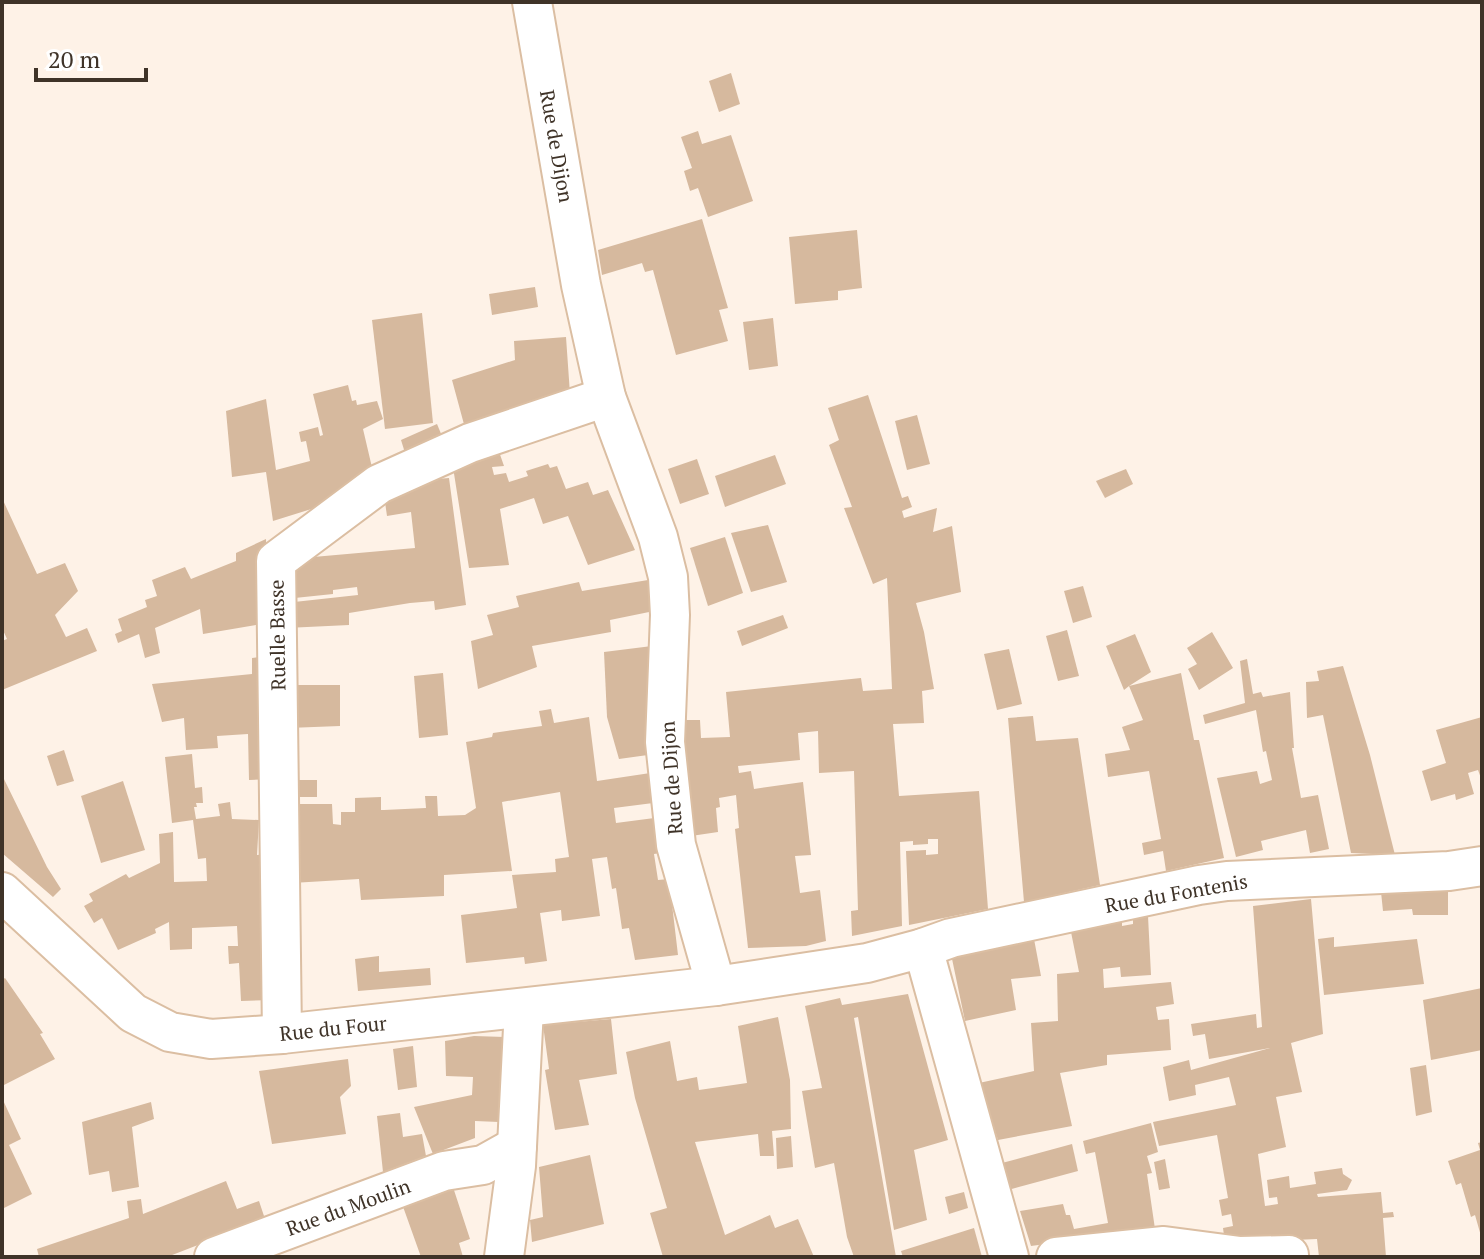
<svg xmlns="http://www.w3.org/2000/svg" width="1484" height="1259" font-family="'PT Serif',serif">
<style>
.building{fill:#d6b99e}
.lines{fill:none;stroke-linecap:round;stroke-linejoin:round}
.minor-casing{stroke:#dbbea2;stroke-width:42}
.minor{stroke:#fff;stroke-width:38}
.labels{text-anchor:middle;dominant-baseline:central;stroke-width:7;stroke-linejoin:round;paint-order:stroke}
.street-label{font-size:20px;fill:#3f3328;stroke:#fff}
</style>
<rect width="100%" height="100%" fill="#fef2e7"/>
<g class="building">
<path d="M731,73L740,104L719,112L709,81Z"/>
<path d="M698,131L702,144L731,135L753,201L708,217L698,188L690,191L684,171L692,168L681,137Z"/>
<path d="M702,219L728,308L719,310L728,341L676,355L653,270L645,272L642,263L602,275L598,250Z"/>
<path d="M857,230L862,288L838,291V300L795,304L789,237Z"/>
<path d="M535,287L538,307L492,315L489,294Z"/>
<path d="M422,313L433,423L385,429L372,320Z"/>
<path d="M773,318L778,366L749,370L743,322Z"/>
<path d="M566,337L570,394L465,428L452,380L515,360L514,341Z"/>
<path d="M348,385L352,401L356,400L357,405L377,401L383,419L363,429L374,476L337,501L273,521L266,472L232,477L226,411L266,399L276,470L310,461L306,441L301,442L299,432L318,427L320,436L323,435L313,394Z"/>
<path d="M868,395L902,498L908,496L912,507L902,511L904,518L937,508L933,532L952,526L961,592L916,603L924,632L934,689L922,691L924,723L893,724L899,796L979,791L988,909L909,925L906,851L926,850V855L938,854V839H928V844L913,845V841L900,842L902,926L852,936L851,911L858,910L854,771L819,773L818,731L798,733L800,760L738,766L739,773L751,771L754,789L803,782L811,855L795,856L800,893L820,890L826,941L806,946L748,948L735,829L739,828L736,795L719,798L720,807L716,808L718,832L691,836L683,724L685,720H700L701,738L730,737L726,692L861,678L863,691L892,689L887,578L873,584L844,508L852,507L829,445L839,440L828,408Z"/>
<path d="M917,415L930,464L907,470L895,421Z"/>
<path d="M437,424L444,441L406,456L401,440Z"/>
<path d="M496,443L504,466L492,467L494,475L506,473L509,482L528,476L526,471L548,464L550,468L557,466L566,489L588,482L593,495L608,490L635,550L588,565L568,516L543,524L534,498L500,509L509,565L469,568L452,461Z"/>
<path d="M775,455L786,484L725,507L715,476Z"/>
<path d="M697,459L709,494L680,504L668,469Z"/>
<path d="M1126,469L1133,484L1105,498L1096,481Z"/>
<path d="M449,478L466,605L435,610L434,601L410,603L349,613V625L286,628L285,603L358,595L357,587L333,590V594L285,599L292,565L302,558L415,548L411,512L387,516L384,495L411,481Z"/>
<path d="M2,498L37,574L65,563L78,591L55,615L66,637L87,628L97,651L2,690V641L7,639L2,628Z"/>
<path d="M768,525L787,582L751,592L731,533Z"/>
<path d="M725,537L743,593L708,606L690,548Z"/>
<path d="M266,539L268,623L203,634L200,609L155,628L160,653L145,658L139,634L118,643L115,634L122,631L118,619L147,607L145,600L157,596L152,580L185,567L191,579L236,561V553Z"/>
<path d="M648,580L654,611L610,620L611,632L532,646L537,667L478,689L471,641L493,635L487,615L519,607L516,596L579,582L582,591Z"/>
<path d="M1083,586L1092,617L1073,623L1064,591Z"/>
<path d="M783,615L788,628L742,646L737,631Z"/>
<path d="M1067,630L1079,676L1058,681L1046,636Z"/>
<path d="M1212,632L1233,668L1199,690L1188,669L1197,664L1187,648Z"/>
<path d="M1135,634L1151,672L1129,686L1181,673L1194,740H1199L1224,858L1166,871L1163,851L1144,855L1142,843L1161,839L1149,771L1108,777L1105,754L1130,750L1122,727L1143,720L1129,686L1124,690L1106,646Z"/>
<path d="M652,646L655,754L619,759L607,717L604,652Z"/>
<path d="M1009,649L1022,704L997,710L984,654Z"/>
<path d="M267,656L272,779L249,780L248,734L217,736L218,748L186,750L184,718L162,722L152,684L252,674V658Z"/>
<path d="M1247,659L1253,694L1261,692L1263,697L1290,692L1294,748H1292L1301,798L1318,795L1329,849L1310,853L1306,830L1261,841L1263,850L1236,857L1217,778L1257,771L1260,784L1272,780L1266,751L1263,752L1256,710L1205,724L1203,715L1245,703L1240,661Z"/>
<path d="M1343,666L1370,755L1395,855L1351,853L1323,715L1307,718L1306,682L1319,681L1317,671Z"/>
<path d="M443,673L448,735L419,738L414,676Z"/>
<path d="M287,685H340V726L288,728Z"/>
<path d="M551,709L554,723L589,717L597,781L657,772L661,802L614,808L616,823L662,817L667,852L654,854L658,880L669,879L678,955L635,960L629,928L622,929L616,888L612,889L607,857L592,859L600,916L562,921L561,910L540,913L547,961L525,964L524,957L466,963L461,915L517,908L512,875L556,872L555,859L569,857L560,792L502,802L512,871L444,875V896L361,900L359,879L292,883L290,804H332L333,824L341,825V812H355V798L381,797V810H384L426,808L425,796H437L438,816L465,815L476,808L466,742L492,737L493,733L542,726L539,711Z"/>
<path d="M1033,716L1036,741L1078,738L1100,885L1024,902L1008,718Z"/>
<path d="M1482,717V781L1478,770L1468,773L1474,794L1456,800L1455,794L1431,801L1422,771L1446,763L1436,730Z"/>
<path d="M64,750L74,781L57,786L47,756Z"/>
<path d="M192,754L195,788L202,787L203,803H196L197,807H194L196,819L220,816L218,804L230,802L232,819L259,820L257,855L268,854L273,1000L241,1001L239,963L229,964L228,946H238L237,926L192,928V949L170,950L169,922L155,929L156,933L118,950L102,918L94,923L84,906L93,901L89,894L126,874L129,878L160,863L159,834L173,832L174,882L207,881L206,858L198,859L193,820L172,823L165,757Z"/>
<path d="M2,775L47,867L61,889L53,897L2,853Z"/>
<path d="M289,780H317V797H290Z"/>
<path d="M123,781L145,850L101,863L81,796Z"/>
<path d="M1410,889L1448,890V915H1413L1412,909L1383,911L1381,892Z"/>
<path d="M1311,899L1323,1034L1291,1043L1302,1092L1276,1097L1286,1147L1258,1154L1265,1206L1278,1204L1277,1197L1269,1198L1267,1180L1289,1176L1290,1188L1316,1184L1314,1172L1342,1168L1343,1174L1352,1180L1347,1190L1317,1194L1318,1197L1381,1192L1383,1213L1393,1212L1394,1217L1383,1218L1386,1257H1319L1317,1239L1225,1243L1223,1228L1233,1226L1231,1214L1222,1216L1219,1200L1228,1198L1217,1135L1159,1146L1153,1122L1236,1105L1229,1077L1195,1085L1196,1095L1169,1101L1163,1067L1189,1060L1191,1070L1270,1048L1209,1059L1205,1034L1193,1036L1191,1024L1256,1014L1257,1028L1262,1027L1253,906Z"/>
<path d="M1148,916L1151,975L1121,977L1120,967L1103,969L1104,988L1171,982L1174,1004L1156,1007L1158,1020L1169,1019L1171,1050L1107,1055V1065L1060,1073L1072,1126L998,1140L979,1083L1034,1071L1031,1023L1058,1021L1057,974L1079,972L1071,932L1122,921V926L1133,924V917Z"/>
<path d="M1334,937V947L1417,939L1424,984L1324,995L1318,939Z"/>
<path d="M1034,939L1041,976L1011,979L1016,1010L965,1021L951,954Z"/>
<path d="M379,956V972L430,968L431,985L358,991L355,959Z"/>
<path d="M5,978L43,1033L40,1034L55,1059L2,1086V980Z"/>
<path d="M1482,988V1050L1431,1060L1423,1000Z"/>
<path d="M908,994L948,1140L914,1150L927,1220L894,1230L858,1017L854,1018L896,1257H854L847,1237L834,1163L815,1168L802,1091L822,1088L805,1006L840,998L842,1005Z"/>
<path d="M778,1017L790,1080L791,1129L772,1131L774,1156H760L758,1134L695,1142L725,1235L770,1215L775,1228L798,1219L814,1257H663L650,1213L667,1208L635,1098L626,1052L670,1041L677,1081L697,1077L699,1090L747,1083L738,1026Z"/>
<path d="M611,1019L617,1074L579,1080L589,1125L555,1130L545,1070L549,1069L543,1025Z"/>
<path d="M474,1036L505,1037L499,1122L475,1121V1138L433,1154L414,1107L472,1095L473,1077L446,1076L445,1041Z"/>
<path d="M413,1046L417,1087L398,1090L393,1049Z"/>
<path d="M348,1059L351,1086L340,1097L346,1134L272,1144L259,1071Z"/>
<path d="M1426,1065L1432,1112L1416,1116L1410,1068Z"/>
<path d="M2,1098L21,1139L9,1145L32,1194L2,1209Z"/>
<path d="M151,1102L154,1119L132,1127L139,1187L112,1192L109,1171L89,1175L82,1122Z"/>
<path d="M400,1113L403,1137L422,1134L426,1156L383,1172L377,1116Z"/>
<path d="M1151,1123L1158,1152L1147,1156L1152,1173L1147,1174L1155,1229L1031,1246L1020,1211L1063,1204L1066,1215H1070L1074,1229L1108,1223L1095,1152L1086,1154L1083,1141Z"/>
<path d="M791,1136L793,1167L777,1169L776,1138Z"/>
<path d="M1482,1142V1236H1481L1475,1215L1471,1217L1461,1183L1456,1185L1448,1161L1480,1150L1478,1143Z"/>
<path d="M1072,1144L1078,1171L1008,1190L1002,1163Z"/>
<path d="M590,1155L604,1224L532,1242L530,1220L543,1217L539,1167Z"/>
<path d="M1165,1159L1170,1188L1159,1190L1154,1162Z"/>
<path d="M226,1181L237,1209L259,1201L265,1219L167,1257H39L37,1249L129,1218L127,1201L141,1199L143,1214Z"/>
<path d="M451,1181L470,1239L459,1243L463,1257H421L401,1201Z"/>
<path d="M964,1192L968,1208L949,1214L945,1197Z"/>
<path d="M974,1228L982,1257H903L901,1251Z"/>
</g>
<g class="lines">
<g class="minor-casing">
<g id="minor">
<path d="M532,2L581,285L606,397L658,537L668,577L670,615L665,742L676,845L716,986L867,963L923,948L1009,1257"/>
<path d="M2,892L133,1013L170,1032L211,1039L282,1034L716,986"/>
<path d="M923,948L951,938L1199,885L1227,881L1449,871L1482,866"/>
<path d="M282,1034L276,561L379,484L470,443L606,397"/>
<path d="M214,1257L444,1171L483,1165L517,1146"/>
<path d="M504,1257L516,1166L524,1008"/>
<path d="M1056,1257L1164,1246L1240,1256L1289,1255"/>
</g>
</g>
<use href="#minor" class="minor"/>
</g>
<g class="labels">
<g class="street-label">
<text transform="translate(557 146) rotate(80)">Rue de Dijon</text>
<text transform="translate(277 635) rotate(-91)">Ruelle Basse</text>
<text transform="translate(671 778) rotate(-94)">Rue de Dijon</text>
<text transform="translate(1176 893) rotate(-10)">Rue du Fontenis</text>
<text transform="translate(333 1028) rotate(-6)">Rue du Four</text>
<text transform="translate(348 1207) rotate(-20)">Rue du Moulin</text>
</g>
</g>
<rect width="1484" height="1259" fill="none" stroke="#3f3328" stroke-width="8"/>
<path d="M36 68v12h110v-12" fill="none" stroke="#3f3328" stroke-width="4"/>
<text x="48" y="68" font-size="24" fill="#3f3328" stroke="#ffffff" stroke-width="6" paint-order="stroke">20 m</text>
</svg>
